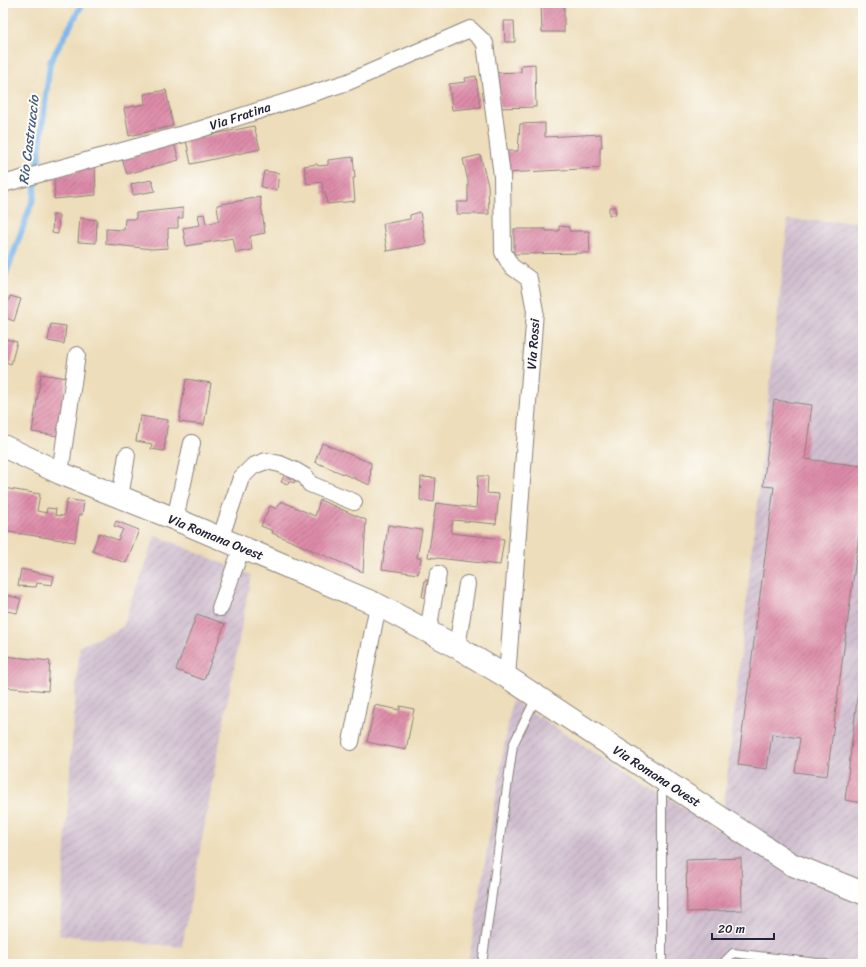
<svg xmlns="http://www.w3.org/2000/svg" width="866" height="967" font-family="Sriracha,sans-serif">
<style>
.industrial{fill:url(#industrial-furrows)}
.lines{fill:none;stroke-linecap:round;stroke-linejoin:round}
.stream{stroke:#7ab6ec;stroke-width:6}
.building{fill:url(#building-hatch)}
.lane-casing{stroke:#88807a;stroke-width:10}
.street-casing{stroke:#88807a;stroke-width:18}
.secondary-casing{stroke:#88807a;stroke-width:24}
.lane{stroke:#fff;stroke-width:8}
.street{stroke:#fff;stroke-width:16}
.secondary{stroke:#fff;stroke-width:22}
.labels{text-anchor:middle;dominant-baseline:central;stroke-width:4;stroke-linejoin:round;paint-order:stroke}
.street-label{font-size:13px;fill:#22223b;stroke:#fdfcf7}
.water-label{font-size:14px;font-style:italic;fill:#455d82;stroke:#fdfcf7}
</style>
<defs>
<pattern id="industrial-furrows" width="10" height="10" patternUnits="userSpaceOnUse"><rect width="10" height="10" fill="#cfbdce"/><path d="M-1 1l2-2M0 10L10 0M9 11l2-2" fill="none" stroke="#b1a2b2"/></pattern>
<pattern id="building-hatch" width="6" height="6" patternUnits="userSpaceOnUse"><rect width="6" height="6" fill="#dd8ba8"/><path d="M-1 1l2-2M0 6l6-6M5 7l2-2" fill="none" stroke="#b3718a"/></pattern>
</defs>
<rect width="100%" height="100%" fill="#fdfcf7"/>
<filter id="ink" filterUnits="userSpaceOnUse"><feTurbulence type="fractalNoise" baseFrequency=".025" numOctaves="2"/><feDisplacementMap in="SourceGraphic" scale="8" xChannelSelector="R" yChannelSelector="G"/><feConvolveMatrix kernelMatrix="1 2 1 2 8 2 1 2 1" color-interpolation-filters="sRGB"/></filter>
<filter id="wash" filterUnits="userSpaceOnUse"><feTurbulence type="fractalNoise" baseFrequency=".012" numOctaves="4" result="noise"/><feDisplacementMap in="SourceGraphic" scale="16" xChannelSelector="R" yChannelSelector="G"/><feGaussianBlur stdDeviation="0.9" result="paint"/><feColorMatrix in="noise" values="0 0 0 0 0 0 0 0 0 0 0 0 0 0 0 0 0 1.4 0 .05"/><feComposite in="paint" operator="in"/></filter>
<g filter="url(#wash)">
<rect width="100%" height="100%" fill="#edddba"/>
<g class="industrial">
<path d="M788,220L863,222V964H468L512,700L718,830L724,805Z"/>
<path d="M155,535L251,575L182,947L59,935L75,697L80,646L123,627Z"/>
</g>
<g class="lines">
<path class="stream" d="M3,282L34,197L50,62L83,3"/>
</g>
<g id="blocks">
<g class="building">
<path d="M541,3H564V32H542Z"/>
<path d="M504,21H514L515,42H505Z"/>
<path d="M535,64L536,107L499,108V86H494V73L521,72V65Z"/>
<path d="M476,76L480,107L452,110L449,84L466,82L465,78Z"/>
<path d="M166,90L173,126L129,136L124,108L145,104L144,94Z"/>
<path d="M545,123V137L601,134L602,147H600V168L505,173L504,151H518L520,124Z"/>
<path d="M254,126L260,149L191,164L186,140Z"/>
<path d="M174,143L179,160L127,174L122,159Z"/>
<path d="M480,155L488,185L489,214H457V202H468V181L463,159Z"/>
<path d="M353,157L355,178H353L355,201L327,204L325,192L323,193L322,182L307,184L304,166L317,164L318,166L328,165V160Z"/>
<path d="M95,165L96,195L54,199L55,177Z"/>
<path d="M264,171L279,173L277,190L261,187Z"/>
<path d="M152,180L155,191L133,195L131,184Z"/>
<path d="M260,197L265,233L250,236L252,250L236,253L233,238L186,246L183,228L200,225L198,215L204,214L206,224L219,221L217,205Z"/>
<path d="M609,207H615L616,215H609Z"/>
<path d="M183,208V218H178V228H168V238H167L168,248L152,249L106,244V229L124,230L125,219H136V213Z"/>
<path d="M420,212L426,244L387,251L383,224L410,219V215Z"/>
<path d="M53,215H59L58,234L52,233Z"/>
<path d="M80,218L97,220L96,243L78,242Z"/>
<path d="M559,226L569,227V231H589L590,253L514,254V229H546V231H559Z"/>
<path d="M10,296L21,299L14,321L3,317Z"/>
<path d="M51,324L66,326L64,344L48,341Z"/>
<path d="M3,338L17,342L11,364L3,361Z"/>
<path d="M41,374L67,378L58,436L32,432Z"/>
<path d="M186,379L211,383L204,425L179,422Z"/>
<path d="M774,400L812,405L805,459L863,466V505L827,776L795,772L800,738L772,734L767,769L738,765L774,487L763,486Z"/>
<path d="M140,416L168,420L164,451L151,449L152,444L136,441Z"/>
<path d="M322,443L371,463L370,485L315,462Z"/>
<path d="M286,472L297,476L294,483L289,481L288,484L281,482Z"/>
<path d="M478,476H488L487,493L499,494L496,524L453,520L451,533L504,539L500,565L428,557L436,503L476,508Z"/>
<path d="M421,477L436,478L434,502L420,500Z"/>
<path d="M3,488L40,494L37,511L46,513L47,508L56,509L55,515L64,516L67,499L84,502L82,515H79L75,542L3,531Z"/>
<path d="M320,500L366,520L363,572L272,533L273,531L261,526L270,506L277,509L281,501L315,516Z"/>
<path d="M116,521L139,530L126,563L92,551L99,533L118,540L123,529L114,526Z"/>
<path d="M388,525L422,530L417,558H421L418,574L382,569Z"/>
<path d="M21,569L54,576L52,585L37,583L36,587L18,586Z"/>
<path d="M425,580L430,581L428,598L422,597Z"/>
<path d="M3,594L21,599L17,613L7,611L4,624Z"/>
<path d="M197,614L225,624L204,680L176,670Z"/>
<path d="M4,656L50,661L48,691L3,687Z"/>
<path d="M862,658H863V803L845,800Z"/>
<path d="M375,705L400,710V706L414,709L406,750L367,742Z"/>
<path d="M741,858L742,910L687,912L686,860Z"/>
</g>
</g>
</g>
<g filter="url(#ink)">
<use href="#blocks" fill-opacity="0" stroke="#88807a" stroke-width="1"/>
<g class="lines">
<g class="lane-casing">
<g id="lane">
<path d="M662,783V964"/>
<path d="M482,964L513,745L536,698"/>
<path d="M722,964L733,953L826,964"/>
</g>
</g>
<g class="street-casing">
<g id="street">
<path d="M3,184L198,130L348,82L470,29L485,43L502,176L503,252L511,266L529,279L535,311L507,677"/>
<path d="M60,473L77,355"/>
<path d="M120,498L127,455"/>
<path d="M175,519L192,443"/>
<path d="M220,539L241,478L253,466L266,461L280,464L296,471L306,477L310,484L354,502"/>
<path d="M220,608L242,547"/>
<path d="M428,631L438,574"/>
<path d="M457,647L467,584"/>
<path d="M351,742L378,605"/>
</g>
</g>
<g class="secondary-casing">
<path id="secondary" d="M3,446L60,473L175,519L378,605L457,647L507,677L791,864L863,893"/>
</g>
<use href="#lane" class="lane"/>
<use href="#street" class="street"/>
<use href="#secondary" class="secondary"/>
</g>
</g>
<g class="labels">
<g class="street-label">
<text transform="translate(240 116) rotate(-18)">Via Fratina</text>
<text transform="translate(533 344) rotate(-86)">Via Rossi</text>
<text transform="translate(216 537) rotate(22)">Via Romana Ovest</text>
<text transform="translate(657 776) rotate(33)">Via Romana Ovest</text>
</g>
<g class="water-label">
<text transform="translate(29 140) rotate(-83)">Rio Castruccio</text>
</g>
</g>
<rect width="866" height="967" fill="none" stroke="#fdfcf7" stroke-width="16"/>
<path d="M712 933v6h62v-6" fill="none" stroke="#22223b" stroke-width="2"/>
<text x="718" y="933" font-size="12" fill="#22223b" stroke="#fdfcf7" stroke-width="3" paint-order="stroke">20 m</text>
</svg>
